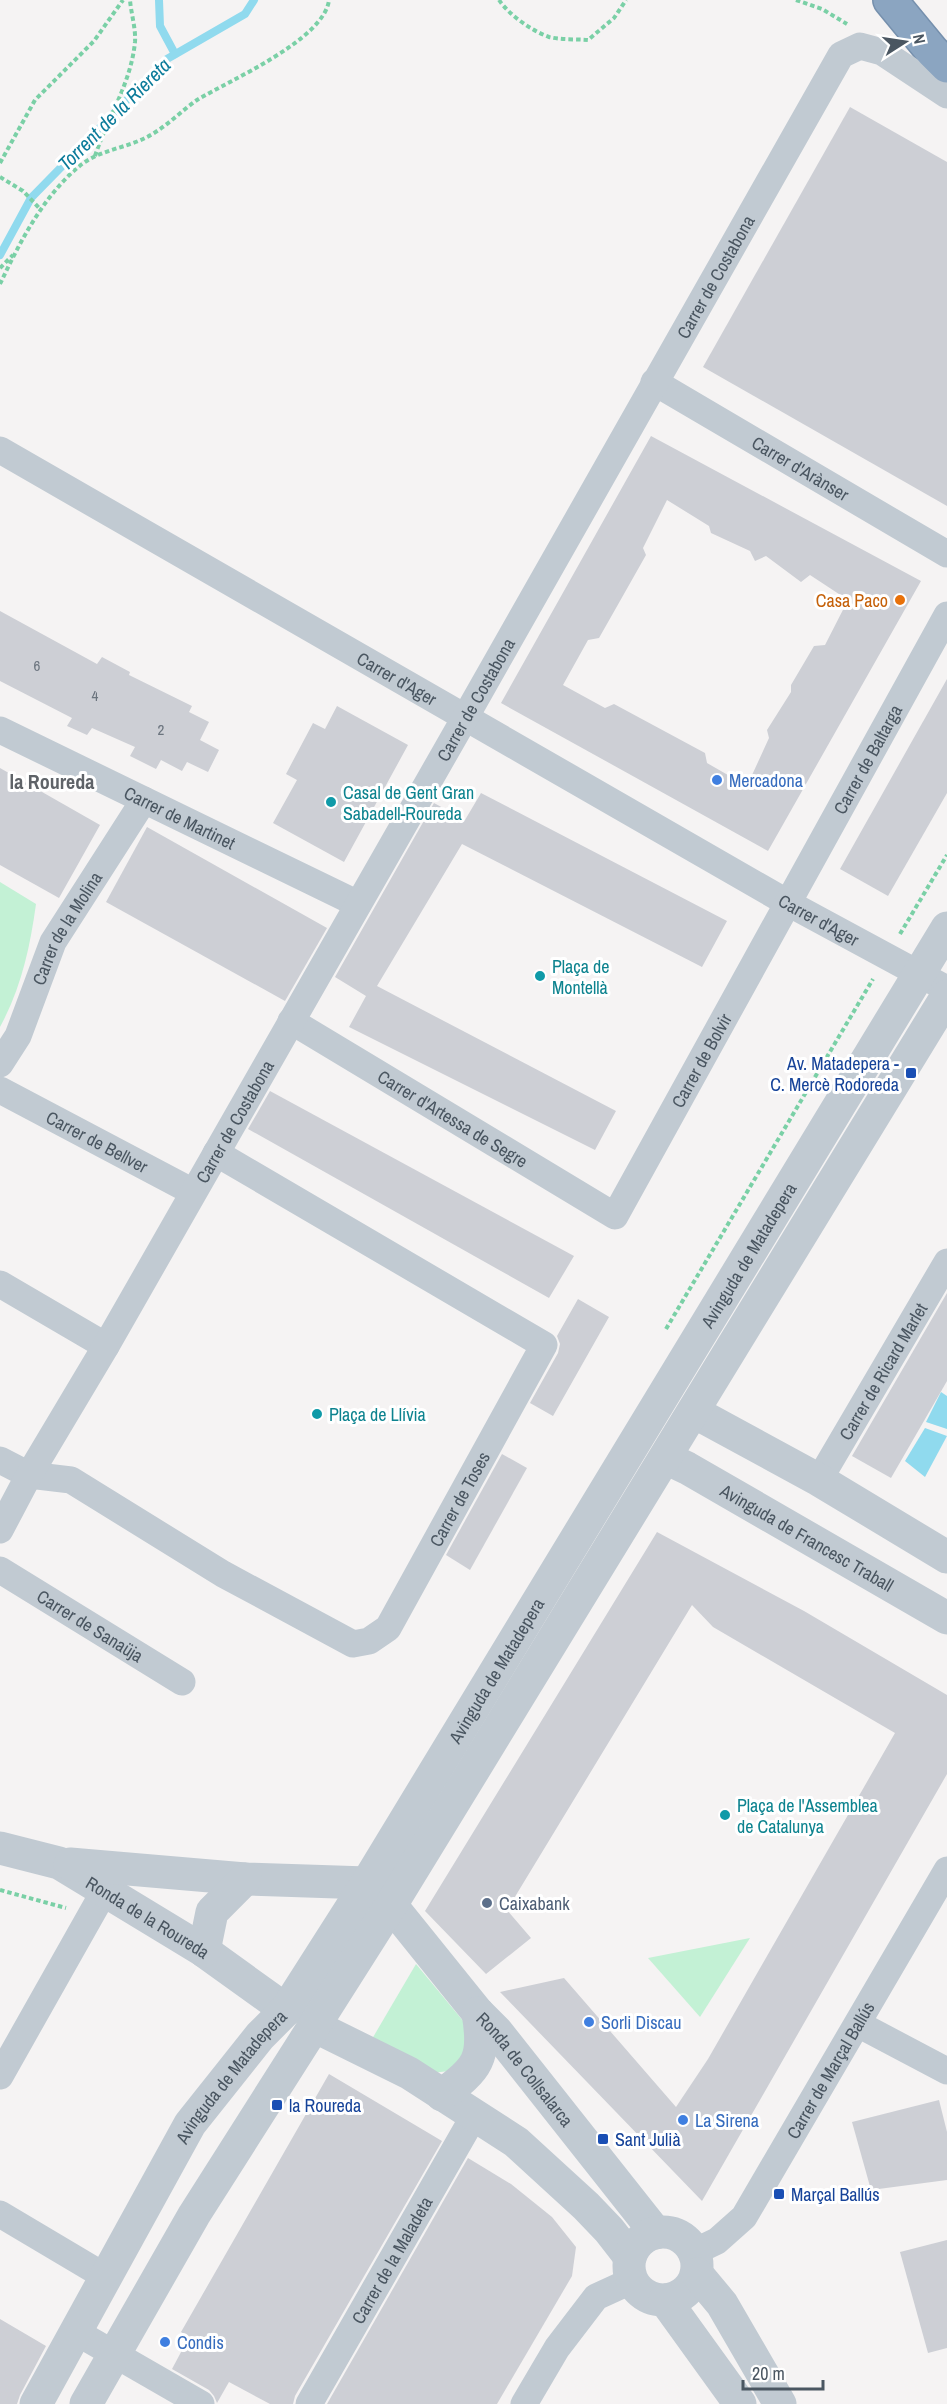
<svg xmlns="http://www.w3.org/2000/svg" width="947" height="2404" font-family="'Archivo Narrow',sans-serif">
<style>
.green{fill:#c3f1d5}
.water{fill:#90daee}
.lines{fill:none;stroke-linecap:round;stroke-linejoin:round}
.stream{stroke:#90daee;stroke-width:8}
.building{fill:#cdcfd5;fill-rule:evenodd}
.motorway-casing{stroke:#7690ad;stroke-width:36}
.path{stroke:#7ad0a6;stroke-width:4;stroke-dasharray:4.5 3;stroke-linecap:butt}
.minor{stroke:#c1cad2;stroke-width:27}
.tertiary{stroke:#c1cad2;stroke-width:33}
.motorway{stroke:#8ba5c1;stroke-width:33}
.food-dot{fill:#e8710a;stroke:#fff;stroke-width:2}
.shop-dot{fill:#3f7fe0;stroke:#fff;stroke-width:2}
.culture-dot{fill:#0f9aa8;stroke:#fff;stroke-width:2}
.transit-dot{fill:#1a4fb4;stroke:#fff;stroke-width:2}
.service-dot{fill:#5c6f8a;stroke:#fff;stroke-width:2}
.labels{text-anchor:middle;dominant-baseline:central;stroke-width:6;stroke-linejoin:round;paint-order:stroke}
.number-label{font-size:15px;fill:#6b747e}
.street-label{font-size:18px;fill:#4a5661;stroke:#fff}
.food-label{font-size:18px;fill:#c56008;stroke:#fff;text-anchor:end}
.shop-label{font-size:18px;fill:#366cbe;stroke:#fff;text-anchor:start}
.culture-label{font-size:18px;fill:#0d838f;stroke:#fff;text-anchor:start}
.transit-label{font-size:18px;fill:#164399;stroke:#fff;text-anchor:start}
.service-label{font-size:18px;fill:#4e5e75;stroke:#fff;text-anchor:start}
.water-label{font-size:20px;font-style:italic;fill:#0c7c9b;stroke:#fff}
.neighbourhood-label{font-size:20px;font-weight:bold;fill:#5f6368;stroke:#fff}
</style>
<rect width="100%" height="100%" fill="#f5f3f3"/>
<g class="green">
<path d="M0,882L36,904C30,948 21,988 0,1027Z"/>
<path d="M750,1938L700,2017L648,1958Z"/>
<path d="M416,1964L464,2022L469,2051L449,2071L432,2073L372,2039Z"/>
</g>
<g class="water">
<path d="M941,1392L947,1396V1429L926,1422Z"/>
<path d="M925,1428L947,1436L925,1477L905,1461Z"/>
</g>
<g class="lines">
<g class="stream">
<path d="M159,0L160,26L175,54"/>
<path d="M0,255L31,198L167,59L245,14L254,0"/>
</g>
</g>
<g class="building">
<path d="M850,107L947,162V506L703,367Z"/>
<path d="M651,436L921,581L768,851L501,703ZM667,500L709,526L711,533L750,551L755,561L766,556L801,582L810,575L848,600L825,645L814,646L791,685V692L767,730L769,738L747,786L707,763L705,753L614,704L605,708L563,685L588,640L599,638L620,601L646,555L643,548Z"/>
<path d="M0,611L97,664L102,657L130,672L129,675L192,706L189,712L209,722L200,740L219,750L208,772L187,762L182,771L161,760L156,769L130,756L135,747L92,728L87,735L67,726L72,718L0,681Z"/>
<path d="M947,679V793L888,896L840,869Z"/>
<path d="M337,706L408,745L344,862L273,823L297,780L286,774L313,723L325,729Z"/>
<path d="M0,768L100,825L59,898L0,865Z"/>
<path d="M481,793L727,921L702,967L462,844L377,986L616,1111L595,1150L349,1027L366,996L335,977L434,803L465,820Z"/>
<path d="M147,827L327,928L285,1001L106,902Z"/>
<path d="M270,1091L574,1256L549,1298L248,1129Z"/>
<path d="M947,1293V1381L891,1478L852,1456Z"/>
<path d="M578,1299L609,1317L553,1416L530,1403L558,1353L560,1344L557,1336Z"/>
<path d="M502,1454L527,1468L470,1570L446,1555Z"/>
<path d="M657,1532L804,1611L947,1695V1774L702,2201L500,1992L564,1978L676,2107L708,2059L895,1733L713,1627L692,1605L507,1910L531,1938L486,1974L425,1911Z"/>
<path d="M329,2074L442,2141L295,2396L293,2404H270L229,2382L217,2403L214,2396L209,2390L172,2369L189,2337L181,2332Z"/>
<path d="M939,2100L947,2132V2180L871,2190L852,2122Z"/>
<path d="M468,2158L511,2184L552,2217L576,2247L572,2276L497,2404H327Z"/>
<path d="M947,2240V2348L928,2353L900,2252Z"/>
<path d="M0,2319L46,2346L20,2395L17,2404H0Z"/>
</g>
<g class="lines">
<g class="motorway-casing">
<path id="motorway" d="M890,0L932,51L947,66"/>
</g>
<g class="path">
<path d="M499,0C509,15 532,31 549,37C561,40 576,39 588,40L614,18L626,0"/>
<path d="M796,0L822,9L847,24"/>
<path d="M95,156C108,117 131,83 135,42C136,29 131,13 130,0"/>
<path d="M0,163L35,100L94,41L123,0"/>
<path d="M0,177L23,191L41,210"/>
<path d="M0,268L13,255"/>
<path d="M0,284C20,242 44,194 82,164C101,150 125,148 145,138C164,129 180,112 197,100C230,80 324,40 329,0"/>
<path d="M900,934L947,855"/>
<path d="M666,1329L873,979"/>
<path d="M0,1890L66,1908"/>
</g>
<g class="minor">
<path id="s1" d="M654,382L947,554"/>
<path id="s2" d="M0,450L788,903L947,989"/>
<path id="s3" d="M0,730L358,904"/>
<path id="s4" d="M291,1021L615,1216L947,615"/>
<path id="s5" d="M0,1064L18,1036L53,942L144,800"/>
<path id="s6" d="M0,1090L193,1192"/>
<path d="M0,1284L106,1346"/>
<path id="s7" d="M0,1460L29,1475L71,1480L223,1574L353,1644L369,1641L388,1628L544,1345L216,1153"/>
<path id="s8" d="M819,1480L947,1262"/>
<path id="s9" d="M0,1530L29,1475L106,1346L466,716L841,55L860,46L882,52L947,95"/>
<path id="s10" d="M0,1570L182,1682"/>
<path d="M858,2024L947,2071"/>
<path d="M0,2076L105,1890"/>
<path d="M0,2214L106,2277"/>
<path id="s11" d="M694,2252L717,2241L744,2217L947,1870"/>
<path d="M76,2332L201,2404"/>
<path id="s12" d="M309,2404L474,2116"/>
<path d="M524,2404L557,2348L596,2297L633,2280"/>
</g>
<g class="tertiary">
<path d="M694,1412L819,1480L947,1557"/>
<path id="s13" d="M666,1458L687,1468L947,1618"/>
<path id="s14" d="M0,1848L59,1863L204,1951L286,2010"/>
<path d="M70,1864L245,1879L367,1883"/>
<path id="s15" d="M391,1905L478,2013L497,2032L656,2233"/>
<path d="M204,1951L212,1912L245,1879"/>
<path d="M314,2026L409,2073L516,2142L586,2206L609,2230L630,2257"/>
<path d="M442,2095C478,2068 486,2059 478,2013"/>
<circle cx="663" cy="2266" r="34"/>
<path d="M697,2274L722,2304L780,2404"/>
<path d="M665,2300L740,2404"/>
<path id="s16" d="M36,2404L190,2124L260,2036L286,2010L367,1883L947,928"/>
<path d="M86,2404L194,2215L391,1905L947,996"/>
</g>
<use href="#motorway" class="motorway"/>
</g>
<circle class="food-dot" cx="900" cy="600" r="6"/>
<g class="shop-dot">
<circle cx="717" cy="780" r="6"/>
<circle cx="589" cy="2022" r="6"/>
<circle cx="683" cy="2120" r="6"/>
<circle cx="165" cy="2342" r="6"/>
</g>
<g class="culture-dot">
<circle cx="331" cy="802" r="6"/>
<circle cx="540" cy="976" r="6"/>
<circle cx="317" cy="1414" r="6"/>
<circle cx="725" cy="1815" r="6"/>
</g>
<g class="transit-dot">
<rect x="905" y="1067" width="12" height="12" rx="3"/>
<rect x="271" y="2099" width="12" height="12" rx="3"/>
<rect x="597" y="2133" width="12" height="12" rx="3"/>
<rect x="773" y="2188" width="12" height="12" rx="3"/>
</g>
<circle class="service-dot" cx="487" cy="1903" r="6"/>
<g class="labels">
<g class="number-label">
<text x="37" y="665">6</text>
<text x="95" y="695">4</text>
<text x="161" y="729">2</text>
</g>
<g class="street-label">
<text stroke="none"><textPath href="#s9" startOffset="1443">Carrer de Costabona</textPath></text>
<text stroke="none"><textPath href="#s1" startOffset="170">Carrer d'Arànser</textPath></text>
<text stroke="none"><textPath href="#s2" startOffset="458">Carrer d'Ager</textPath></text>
<text stroke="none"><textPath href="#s9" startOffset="957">Carrer de Costabona</textPath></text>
<text stroke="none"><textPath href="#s4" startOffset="900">Carrer de Baltarga</textPath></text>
<text stroke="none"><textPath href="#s3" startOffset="200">Carrer de Martinet</textPath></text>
<text stroke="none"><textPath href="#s2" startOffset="944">Carrer d'Ager</textPath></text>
<text stroke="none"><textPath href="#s5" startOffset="152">Carrer de la Molina</textPath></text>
<text stroke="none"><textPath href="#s4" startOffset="556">Carrer de Bolvir</textPath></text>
<text stroke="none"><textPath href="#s4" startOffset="189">Carrer d'Artessa de Segre</textPath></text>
<text stroke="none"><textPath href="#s9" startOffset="471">Carrer de Costabona</textPath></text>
<text stroke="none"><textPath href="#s6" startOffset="110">Carrer de Bellver</textPath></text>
<text stroke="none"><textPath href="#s16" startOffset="1354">Avinguda de Matadepera</textPath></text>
<text stroke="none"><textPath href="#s8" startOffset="126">Carrer de Ricard Marlet</textPath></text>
<text stroke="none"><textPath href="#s7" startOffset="588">Carrer de Toses</textPath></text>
<text stroke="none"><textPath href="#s13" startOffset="162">Avinguda de Francesc Traball</textPath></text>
<text stroke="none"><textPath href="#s10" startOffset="106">Carrer de Sanaüja</textPath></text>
<text stroke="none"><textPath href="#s16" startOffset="868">Avinguda de Matadepera</textPath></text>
<text stroke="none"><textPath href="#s14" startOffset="165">Ronda de la Roureda</textPath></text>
<text stroke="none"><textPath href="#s15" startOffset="212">Ronda de Collsalarca</textPath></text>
<text stroke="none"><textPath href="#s11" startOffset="232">Carrer de Marçal Ballús</textPath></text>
<text stroke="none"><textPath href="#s16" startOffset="382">Avinguda de Matadepera</textPath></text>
<text stroke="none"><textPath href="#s12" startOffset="166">Carrer de la Maladeta</textPath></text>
</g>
<g class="food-label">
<text x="888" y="600">Casa Paco</text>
</g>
<g class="shop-label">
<text x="729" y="780">Mercadona</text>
<text x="601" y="2022">Sorli Discau</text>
<text x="695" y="2120">La Sirena</text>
<text x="177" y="2342">Condis</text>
</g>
<g class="culture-label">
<text x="343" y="792">Casal de Gent Gran<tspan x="343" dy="21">Sabadell-Roureda</tspan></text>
<text x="552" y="966">Plaça de<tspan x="552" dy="21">Montellà</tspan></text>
<text x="329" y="1414">Plaça de Llívia</text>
<text x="737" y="1805">Plaça de l'Assemblea<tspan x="737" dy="21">de Catalunya</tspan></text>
</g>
<g class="transit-label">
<text x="899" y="1063" text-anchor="end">Av. Matadepera -<tspan x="899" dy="21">C. Mercè Rodoreda</tspan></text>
<text x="289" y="2105">la Roureda</text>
<text x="615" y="2139">Sant Julià</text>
<text x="791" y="2194">Marçal Ballús</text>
</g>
<g class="service-label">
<text x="499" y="1903">Caixabank</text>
</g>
<g class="water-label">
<text transform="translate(114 114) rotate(-45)">Torrent de la Riereta</text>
</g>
<g class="neighbourhood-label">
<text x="52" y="781">la Roureda</text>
</g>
</g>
<g transform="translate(905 42) rotate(78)" stroke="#ffffff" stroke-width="4.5" paint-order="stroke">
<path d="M0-4.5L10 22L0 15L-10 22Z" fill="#4a5661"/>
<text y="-9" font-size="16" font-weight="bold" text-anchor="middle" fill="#4a5661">N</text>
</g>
<path d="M743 2380v9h80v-9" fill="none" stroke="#4a5661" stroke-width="3"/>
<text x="752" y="2380" font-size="18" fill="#4a5661" stroke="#ffffff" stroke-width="4.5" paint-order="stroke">20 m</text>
</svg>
